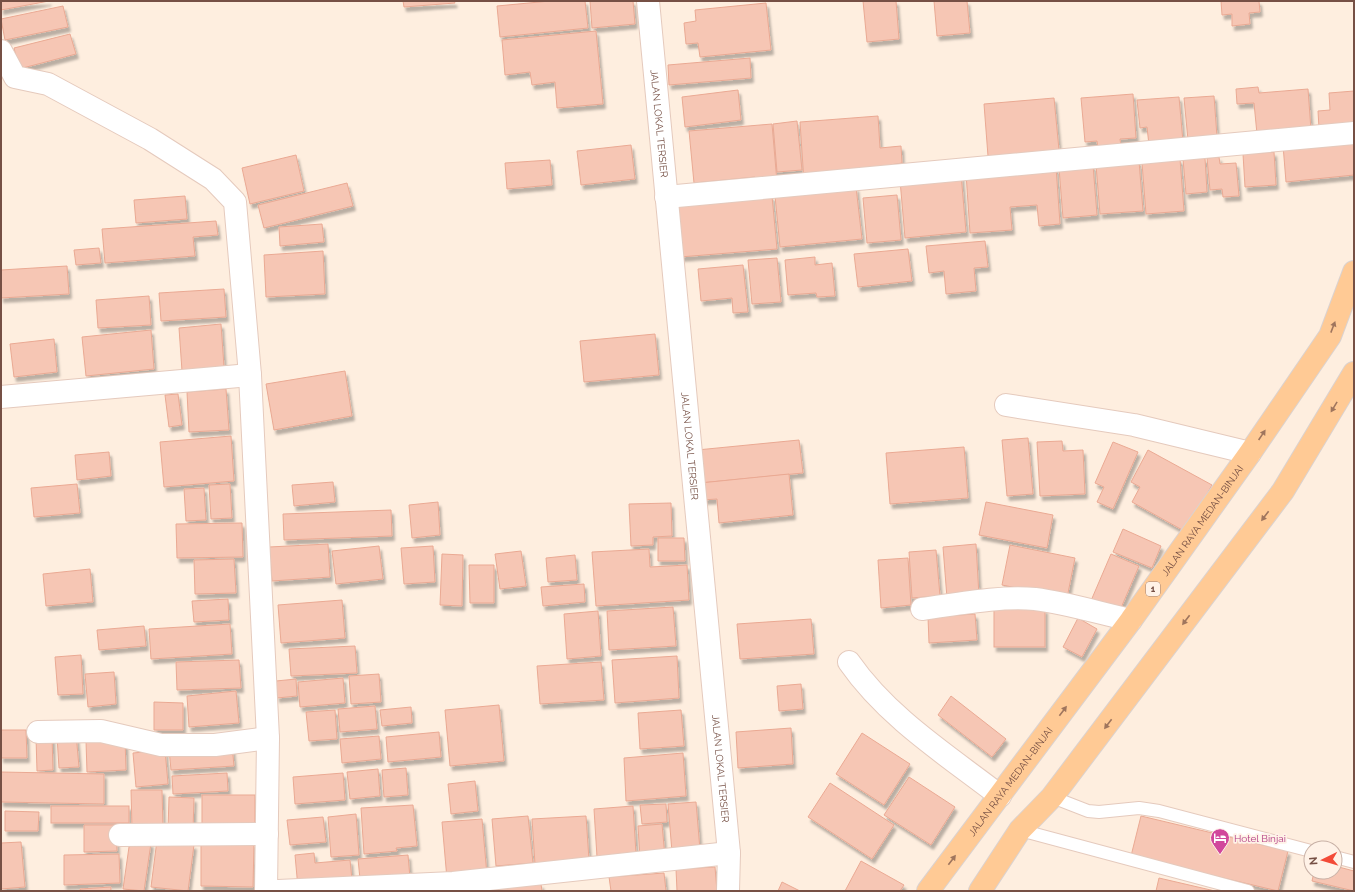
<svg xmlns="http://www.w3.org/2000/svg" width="1355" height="892" font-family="Raleway,sans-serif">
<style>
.building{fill:#f6c6b4;stroke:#eaa993;filter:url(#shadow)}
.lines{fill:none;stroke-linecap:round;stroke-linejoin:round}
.service-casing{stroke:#e5cabd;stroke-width:14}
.minor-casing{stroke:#e5cabd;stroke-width:24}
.primary-casing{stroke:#dbd2cf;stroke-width:24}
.service{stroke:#fff;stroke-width:12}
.minor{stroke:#fff;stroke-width:22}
.primary{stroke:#ffca95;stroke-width:22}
.oneway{fill:#9f755d}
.labels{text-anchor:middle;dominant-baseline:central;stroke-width:3.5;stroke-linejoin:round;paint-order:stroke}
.shield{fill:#fff2e7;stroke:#9f8176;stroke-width:1}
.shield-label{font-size:9px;font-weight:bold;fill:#765045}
.street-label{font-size:10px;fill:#765045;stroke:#fff2e7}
.hotel-label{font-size:10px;fill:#b23c85;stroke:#fff2e7;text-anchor:start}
</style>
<defs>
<filter id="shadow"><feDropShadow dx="2.5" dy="4.5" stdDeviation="1" flood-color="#0004"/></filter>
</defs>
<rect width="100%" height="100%" fill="#feeedf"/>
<g class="building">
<path d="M1,1H49L1,10Z"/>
<path d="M403,1H454L455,3L404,7Z"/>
<path d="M550,1H585L588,28L500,37L497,6Z"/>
<path d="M590,1H633L635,24L592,28Z"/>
<path d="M863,1H896L899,39L867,42Z"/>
<path d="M934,1H967L970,33L937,36Z"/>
<path d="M1221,1H1259L1260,12L1249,13L1250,24L1232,26V14L1222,15Z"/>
<path d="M766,3L771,50L700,57L698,43L686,44L684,23L696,21L695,10Z"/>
<path d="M63,6L68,27L5,40L1,19Z"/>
<path d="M596,31L603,104L557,108L555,82L532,85L530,72L505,75L502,40Z"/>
<path d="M70,34L76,54L19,69L14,48Z"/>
<path d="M750,58L751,78L669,85L668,65Z"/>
<path d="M1258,87L1259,93L1308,89L1311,130L1257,134L1254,103L1237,104L1236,89Z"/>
<path d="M738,90L741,120L685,127L682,97Z"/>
<path d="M1354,91V125L1319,128L1318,111L1330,110L1329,93Z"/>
<path d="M1133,94L1136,138L1120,139L1121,146L1098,148L1097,141L1085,142L1081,98Z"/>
<path d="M1214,96L1217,137L1188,140L1184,98Z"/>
<path d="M1179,97L1183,142L1149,145L1147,127L1140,128L1137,100Z"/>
<path d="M1054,98L1059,150L988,156L984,104Z"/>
<path d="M878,116L880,148L901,146L902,163L890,165V168L804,182L800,122Z"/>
<path d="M797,121L802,170L777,172L773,124Z"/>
<path d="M772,124L777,182L755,184V177L694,183L689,131Z"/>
<path d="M1354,138V175L1286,182L1283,145Z"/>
<path d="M631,145L635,179L581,185L577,151Z"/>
<path d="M1274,152L1276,185L1245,187L1243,154Z"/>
<path d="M296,155L304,191L250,204L242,168Z"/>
<path d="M1219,157L1220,164L1236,163L1239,196L1223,197L1222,189L1210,190L1207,158Z"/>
<path d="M1205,158L1207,192L1186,194L1183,159Z"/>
<path d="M1180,159L1184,211L1146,214L1142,163Z"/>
<path d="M550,160L552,185L507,189L505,163Z"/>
<path d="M1139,161L1143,211L1100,214L1096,165Z"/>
<path d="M1093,165L1097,215L1063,218L1059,168Z"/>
<path d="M1056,167L1060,224L1039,226L1037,205L1010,207L1012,230L970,233L966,173Z"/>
<path d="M961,174L966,232L905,238L900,180Z"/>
<path d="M347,183L353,206L264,228L258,205Z"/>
<path d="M856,187L862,239L780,247L775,196Z"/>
<path d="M897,195L901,240L867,243L863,198Z"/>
<path d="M185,196L187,219L136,223L134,200Z"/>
<path d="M772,196L777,249L680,257L676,205Z"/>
<path d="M216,221L218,235L193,237L195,256L105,263L102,229Z"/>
<path d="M322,224L324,242L280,246L279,227Z"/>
<path d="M985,241L988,267L974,268L976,291L946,294L944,271L929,273L926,246Z"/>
<path d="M99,248L101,263L76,265L74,250Z"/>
<path d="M908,249L912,281L858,287L854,254Z"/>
<path d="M323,251L325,294L266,297L264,255Z"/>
<path d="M815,257V265L832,263L835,296L817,297L816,293L788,295L785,260Z"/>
<path d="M777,258L781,302L752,304L748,260Z"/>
<path d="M743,265L748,312L733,313L732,298L701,301L698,269Z"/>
<path d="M67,266L69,294L1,298V270Z"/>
<path d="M224,289L226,317L161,321L159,293Z"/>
<path d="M149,296L151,325L98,328L96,300Z"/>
<path d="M221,324L224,367L182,371L179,328Z"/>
<path d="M151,330L154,369L86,376L82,337Z"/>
<path d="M655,334L659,375L584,382L580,341Z"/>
<path d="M54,339L57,372L14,377L10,344Z"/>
<path d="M345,371L352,416L274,430L266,384Z"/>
<path d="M226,389L229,430L189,432L187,392Z"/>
<path d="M178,394L182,425L169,427L165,395Z"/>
<path d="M231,436L234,481L164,487L160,442Z"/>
<path d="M1028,438L1033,494L1007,496L1002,440Z"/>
<path d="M799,440L803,473L700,483L697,450Z"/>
<path d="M1062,441L1063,451L1083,450L1085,494L1040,496L1037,442Z"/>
<path d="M1113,442L1138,452L1113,509L1097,502L1104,487L1095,483Z"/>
<path d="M964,447L968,498L890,504L886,453Z"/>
<path d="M1148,450L1212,485L1186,532L1132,502L1140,487L1131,482Z"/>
<path d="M109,452L111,476L77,480L75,455Z"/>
<path d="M789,474L793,515L719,523L717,499L702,500L700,483Z"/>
<path d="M333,482L335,502L294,506L292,485Z"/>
<path d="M77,484L80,513L34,517L31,488Z"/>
<path d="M230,484L232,518L211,519L209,485Z"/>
<path d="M204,488L206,520L186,521L184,489Z"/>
<path d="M438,502L440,535L412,538L409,505Z"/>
<path d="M986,502L1053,515L1047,548L979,535Z"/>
<path d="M671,503L672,536L653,537V545L631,546L629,504Z"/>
<path d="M391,510L392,536L284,540L283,514Z"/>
<path d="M242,523L243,557L177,558L176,524Z"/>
<path d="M1123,529L1161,546L1152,568L1113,552Z"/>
<path d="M658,538H684L685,561H658Z"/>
<path d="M328,544L330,577L272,581L269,547Z"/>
<path d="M976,544L979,596L947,598L943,547Z"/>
<path d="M1010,545L1075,558L1067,598L1002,585Z"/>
<path d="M379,546L383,579L336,584L332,551Z"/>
<path d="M433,546L435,582L404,584L401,548Z"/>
<path d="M649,549L650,567L687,565L689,600L596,606L592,552Z"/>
<path d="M936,550L940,596L912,598L909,552Z"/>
<path d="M521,551L526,586L500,589L495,554Z"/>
<path d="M442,554L463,555L462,606L440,605Z"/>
<path d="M1111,554L1139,566L1118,615L1090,603Z"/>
<path d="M575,555L577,580L548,582L546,558Z"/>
<path d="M908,558L911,605L881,608L878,560Z"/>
<path d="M234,559L236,593L195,594L194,560Z"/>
<path d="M469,565H494V603H470Z"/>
<path d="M90,569L93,602L46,606L43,574Z"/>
<path d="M584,584L585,602L543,606L541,587Z"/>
<path d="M228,599L229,620L194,622L192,601Z"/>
<path d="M342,600L345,638L281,643L278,605Z"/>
<path d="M673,607L676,646L609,650L607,611Z"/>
<rect x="994" y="609" width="51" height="38"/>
<path d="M598,611L601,656L567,659L564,614Z"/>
<path d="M975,614L977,640L929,643L928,617Z"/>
<path d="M1078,618L1097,629L1082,657L1063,647Z"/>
<path d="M811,619L814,654L740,659L737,624Z"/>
<path d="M230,624L232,654L151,659L149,629Z"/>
<path d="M144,626L146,646L99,650L97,630Z"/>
<path d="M355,646L357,673L291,676L289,649Z"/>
<path d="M81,655L83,694L58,695L55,657Z"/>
<path d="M677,656L679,698L615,703L612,660Z"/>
<path d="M239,660L241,688L177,690L176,662Z"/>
<path d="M601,662L604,700L540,704L537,666Z"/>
<path d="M114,672L116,704L88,707L85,674Z"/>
<path d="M379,674L381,702L351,704L349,676Z"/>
<path d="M343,678L345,703L300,707L298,682Z"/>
<path d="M296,679L297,696L277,698L276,681Z"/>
<path d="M801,684L803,709L779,711L777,686Z"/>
<path d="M236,691L239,723L189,727L187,696Z"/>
<path d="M951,696L1006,739L992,757L938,715Z"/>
<path d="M154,702L183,703V730H154Z"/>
<path d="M499,705L504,761L450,766L445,710Z"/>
<path d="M375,706L377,729L340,732L338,709Z"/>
<path d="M411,707L412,723L382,726L380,710Z"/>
<path d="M335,710L337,739L309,741L306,712Z"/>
<path d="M681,710L684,746L640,749L638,713Z"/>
<path d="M791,728L793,764L738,768L736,732Z"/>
<path d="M1,730H26L27,758H1Z"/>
<path d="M439,732L441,757L388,762L386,737Z"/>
<path d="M862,733L910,764L884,805L836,774Z"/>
<path d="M76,734L79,767L59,768L57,736Z"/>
<path d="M52,736L53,770L37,771L36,737Z"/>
<path d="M379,736L381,759L342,763L340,739Z"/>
<path d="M125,739L126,770L87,772L86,741Z"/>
<path d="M232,745L234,766L171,770L169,749Z"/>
<path d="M165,750L168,784L136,787L133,753Z"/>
<path d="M683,753L686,796L626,801L624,758Z"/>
<path d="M406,768L408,795L384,797L382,770Z"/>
<path d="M378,769L380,796L350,799L347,772Z"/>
<path d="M1,772L104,774V804L1,802Z"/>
<path d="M227,773L228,791L173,794L172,776Z"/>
<path d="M343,773L345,800L295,804L293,777Z"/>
<path d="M909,777L955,807L931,845L884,815Z"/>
<path d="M475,781L478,811L451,814L448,784Z"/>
<path d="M830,783L894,825L872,859L808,817Z"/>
<path d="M131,790H162L163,828H132Z"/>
<rect x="202" y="795" width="53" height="32"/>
<path d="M169,797L194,798L193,830H168Z"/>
<path d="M696,802L700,850L672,852L668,804Z"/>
<path d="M666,804L667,822L642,824L640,805Z"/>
<path d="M413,805L417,846L396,848L397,851L364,854L361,808Z"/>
<rect x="51" y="806" width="78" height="17"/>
<path d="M633,806L636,854L597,857L594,809Z"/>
<path d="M5,811L39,812L38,831H5Z"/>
<path d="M356,814L359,855L331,857L328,817Z"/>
<path d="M528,816L533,863L496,866L492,819Z"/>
<path d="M586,816L589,860L535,864L532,819Z"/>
<path d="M1141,816L1288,851L1278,891L1131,856Z"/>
<path d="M323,817L326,842L290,845L287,820Z"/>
<path d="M482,819L487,875L447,879L442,822Z"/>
<path d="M662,824L665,857L640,859L638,826Z"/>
<path d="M84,825H116L117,851L84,852Z"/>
<path d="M130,840L151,843L144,891L123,889Z"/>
<path d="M157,840L194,845L188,891L151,887Z"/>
<path d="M21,842L25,887L1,889V843Z"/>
<path d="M201,842L254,843L253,887L201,886Z"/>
<path d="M314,853L315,863L350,860L352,880L298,888L295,855Z"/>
<path d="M119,854L120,883L64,885V855Z"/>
<path d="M408,855L410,878L360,879L358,859Z"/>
<path d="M861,861L904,885L900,891H845Z"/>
<path d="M1335,866L1354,871V891L1312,881L1314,872H1335Z"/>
<path d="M715,867L717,891H677L676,869Z"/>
<path d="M664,873L666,891H611L609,877Z"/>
<path d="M1159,878L1215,891H1156Z"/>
<path d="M782,882L800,891H778Z"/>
<path d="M541,884L542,891H493L492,888Z"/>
<path d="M111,887V891H80V889Z"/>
</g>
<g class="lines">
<g class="service-casing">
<g id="service">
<path d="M1052,797L1088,811L1099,812L1139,808L1159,811L1311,851"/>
<path d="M1020,830L1248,891"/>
<path d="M1335,857L1354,862"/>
</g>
</g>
<g class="minor-casing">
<g id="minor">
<path id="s1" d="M648,1L729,853L728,891"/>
<path d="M1,51L15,77L48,84L150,139L213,179L235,202L250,375L268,738L266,891"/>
<path d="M666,197L1354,133"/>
<path d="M1,397L250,375"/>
<path d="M1006,405L1134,425L1250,453"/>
<path d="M922,609C959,604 998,596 1035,599C1067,603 1099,613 1131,620"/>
<path d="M849,662C888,718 947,755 1000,796"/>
<path d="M38,732L101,731L161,745H215L268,738"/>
<path d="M120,835L267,834"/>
<path d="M278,891L453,883L729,853"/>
</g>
</g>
<g class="primary-casing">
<g id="primary">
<path id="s2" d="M928,891L1131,620L1250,453L1330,336L1354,272"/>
<path d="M980,891L1020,830L1052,797L1283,491L1354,373"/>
</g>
</g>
<use href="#service" class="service"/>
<use href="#minor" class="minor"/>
<use href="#primary" class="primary"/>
</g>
<defs><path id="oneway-solid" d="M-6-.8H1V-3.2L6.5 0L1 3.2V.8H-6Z"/></defs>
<g class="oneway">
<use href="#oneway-solid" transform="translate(1333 327) rotate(-69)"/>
<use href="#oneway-solid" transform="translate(1334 407) rotate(121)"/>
<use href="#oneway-solid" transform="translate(1262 435) rotate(-56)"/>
<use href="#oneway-solid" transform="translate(1265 516) rotate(127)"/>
<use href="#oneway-solid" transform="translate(1186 620) rotate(127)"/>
<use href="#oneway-solid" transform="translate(1063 711) rotate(-53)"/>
<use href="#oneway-solid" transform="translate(1108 724) rotate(127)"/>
<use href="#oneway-solid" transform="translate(952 860) rotate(-53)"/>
</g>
<defs>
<g id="hotel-pin" transform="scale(1)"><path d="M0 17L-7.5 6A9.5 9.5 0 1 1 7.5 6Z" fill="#d1479c" stroke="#fff2e7"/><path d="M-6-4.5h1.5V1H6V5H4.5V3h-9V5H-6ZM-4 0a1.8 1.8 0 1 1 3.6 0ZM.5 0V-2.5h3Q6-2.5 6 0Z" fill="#fff"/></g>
</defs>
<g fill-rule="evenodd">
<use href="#hotel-pin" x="1220" y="838"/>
</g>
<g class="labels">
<rect class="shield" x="1146" y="582" width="14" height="14" rx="3"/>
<g class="shield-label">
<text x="1153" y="589">1</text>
</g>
<g class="street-label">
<text stroke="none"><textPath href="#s1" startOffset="123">JALAN LOKAL TERSIER</textPath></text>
<text stroke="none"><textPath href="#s1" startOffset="447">JALAN LOKAL TERSIER</textPath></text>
<text stroke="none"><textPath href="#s2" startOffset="461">JALAN RAYA MEDAN-BINJAI</textPath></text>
<text stroke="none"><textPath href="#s1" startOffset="771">JALAN LOKAL TERSIER</textPath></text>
<text stroke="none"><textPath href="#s2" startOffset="137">JALAN RAYA MEDAN-BINJAI</textPath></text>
</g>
<g class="hotel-label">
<text x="1234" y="838">Hotel Binjai</text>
</g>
</g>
<rect width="1355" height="892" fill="none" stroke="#765045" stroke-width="4"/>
<g transform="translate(1323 860) rotate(265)"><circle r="19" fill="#fff2e7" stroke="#c8b1a6"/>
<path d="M0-3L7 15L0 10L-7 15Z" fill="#f34b38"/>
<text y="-6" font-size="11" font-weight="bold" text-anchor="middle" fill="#765045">N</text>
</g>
</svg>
